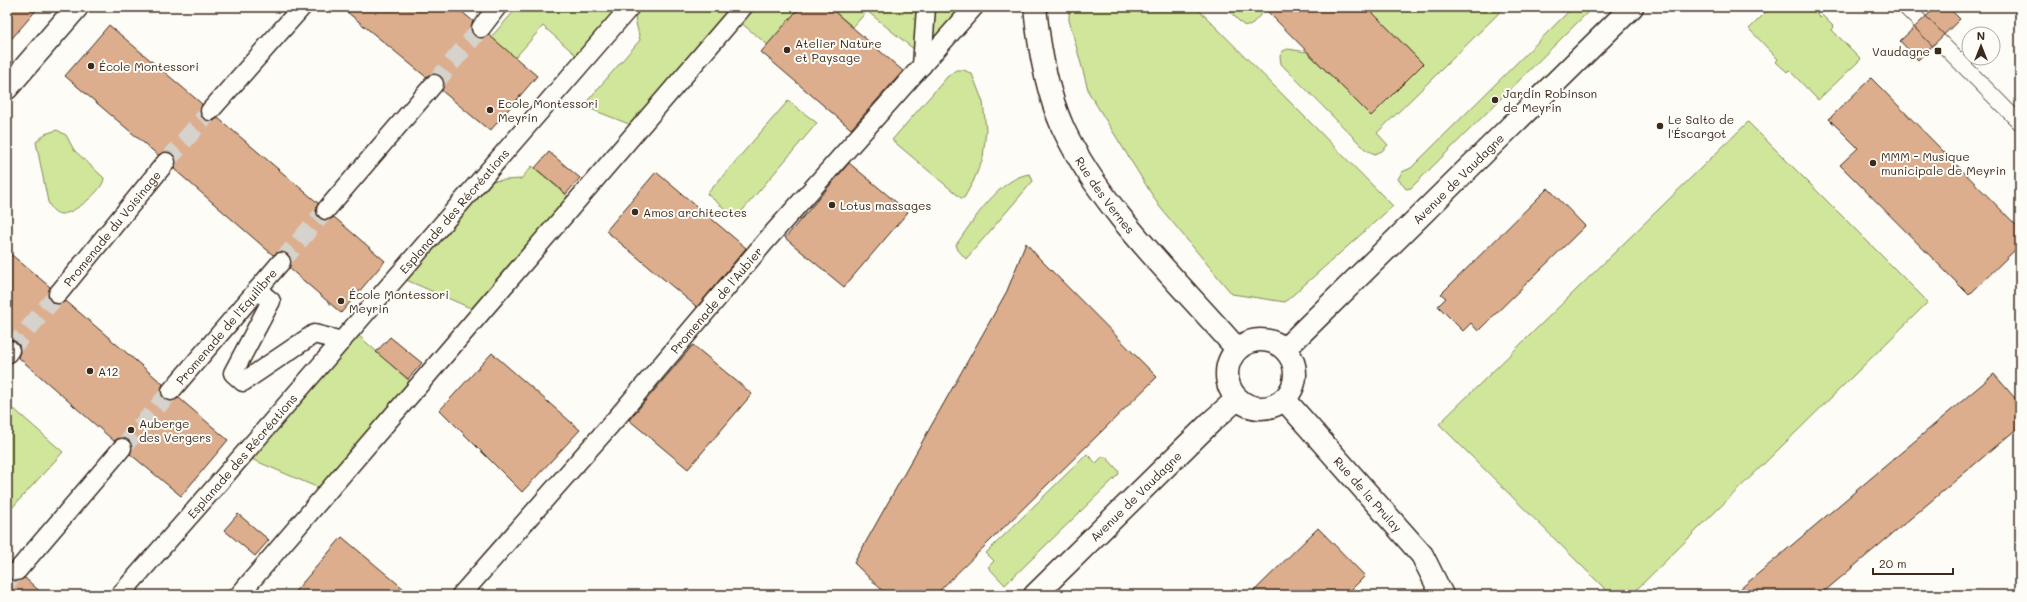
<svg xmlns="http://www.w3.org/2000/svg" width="2027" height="602" font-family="Mali,sans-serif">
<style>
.green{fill:#cfe69b;stroke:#85885c}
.building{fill:#dcae8d;stroke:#3b2a1e}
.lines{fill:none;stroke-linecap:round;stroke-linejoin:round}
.pedestrian-tunnel{stroke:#d6d2cc;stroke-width:18;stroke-dasharray:18 9;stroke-linecap:butt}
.pedestrian-casing{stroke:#3b2a1e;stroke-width:21}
.minor-casing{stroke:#3b2a1e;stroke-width:25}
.tertiary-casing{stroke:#3b2a1e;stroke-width:25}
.pedestrian{stroke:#fdfcf7;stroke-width:18}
.minor{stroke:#fdfcf7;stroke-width:22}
.tertiary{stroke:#fdfcf7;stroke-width:22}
.tram{stroke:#3b2a1e;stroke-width:1}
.poi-dot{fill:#3b2a1e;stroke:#fdfcf7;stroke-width:1.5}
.labels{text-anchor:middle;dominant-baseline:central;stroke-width:4;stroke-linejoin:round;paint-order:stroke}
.poi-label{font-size:12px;fill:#3b2a1e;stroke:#fdfcf7;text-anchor:start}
.street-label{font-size:12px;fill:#3b2a1e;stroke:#fdfcf7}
</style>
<rect width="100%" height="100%" fill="#fdfcf7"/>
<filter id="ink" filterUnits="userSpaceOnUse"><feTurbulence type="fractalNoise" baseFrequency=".025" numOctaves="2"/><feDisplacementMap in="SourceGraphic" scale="8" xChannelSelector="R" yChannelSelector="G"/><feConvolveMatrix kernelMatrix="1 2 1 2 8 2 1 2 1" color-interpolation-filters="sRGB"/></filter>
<g filter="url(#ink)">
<g class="green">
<path d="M518,7H619L577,56L543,26L515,58L491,37Z"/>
<path d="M639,7H725L732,12L634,126L583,106L640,40L634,14Z"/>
<path d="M755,7H800L768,45L741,23Z"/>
<path d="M829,7H963L927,50L916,51L867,11L853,27Z"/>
<path d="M1069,7H1196L1393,206L1285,302L1232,294L1159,206L1089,93L1069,20Z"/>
<path d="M1225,7H1263L1265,10L1250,26L1243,25Z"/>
<path d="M1367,7H1505L1377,133L1388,145L1382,151L1375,154L1366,150L1281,64L1280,56L1283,51L1288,49L1307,52L1371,116L1423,64Z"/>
<path d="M1573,7H1593L1411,188L1406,189L1398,179L1402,172L1411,168Z"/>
<path d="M1771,7H1810L1820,17L1822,15L1834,27L1832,30L1861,59L1818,100L1789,70L1787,72L1776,62L1778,59L1749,29Z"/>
<path d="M956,70H964L972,74L983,102L986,130L983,158L973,182L964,198H961L892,140L948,76Z"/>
<path d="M788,101L817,123L736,218L707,194Z"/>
<path d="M1748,122L1928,302L1631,595H1611L1439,424Z"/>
<path d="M57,130L66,135L74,150L104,178C104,190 73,215 61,214C54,213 51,208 48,202L36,142L45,134Z"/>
<path d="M532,166L571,199L475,310L404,279L489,181L521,179Z"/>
<path d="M1030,174L1033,181L966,259L958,250L956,245C972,222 1000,177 1030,174Z"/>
<path d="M357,334L407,379L414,382L321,489L249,458Z"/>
<path d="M14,409L63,452L11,509L7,505V416Z"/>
<path d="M1087,454L1096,463L1102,457H1106L1118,470L1119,474L1005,585L988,567L994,561L986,553Z"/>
</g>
<g class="building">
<path d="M7,7H39L7,44Z"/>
<path d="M341,7H456L473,21L471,27L474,36L480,38L489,35L537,76L490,131L442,91L444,81L441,76L431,74L426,77Z"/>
<path d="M800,7H829L903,71L851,129L761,52Z"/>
<path d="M1263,7H1367L1423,64L1371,116Z"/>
<path d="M1936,7H1948L1960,19L1918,60L1900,41Z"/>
<path d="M109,25L202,104L200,114L203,119L213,121L218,118L318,203L316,213L319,218L329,220L334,217L385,261L341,313L289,268L291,259L288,254L283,252L273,255L174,169L176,163L173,154L167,152L158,155L65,76Z"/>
<path d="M1871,78L2020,229V245L1969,295L1840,165L1858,148L1829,119Z"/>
<path d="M549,152L580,178L566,194L535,168Z"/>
<path d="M849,163L908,212L844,287L785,238Z"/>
<path d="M656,172L746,248L697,307L606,231Z"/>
<path d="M1548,188L1585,226L1478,331L1471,323L1463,331L1438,306L1446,298L1441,294Z"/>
<path d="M1026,243L1039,258L1157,377L935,595H887L854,563L1007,291Z"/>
<path d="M7,251L50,287L48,293L51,302L57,304L66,301L163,384L161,389L164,399L169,401L179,398L228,440L181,496L130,454L132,445L128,440L119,438L114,441L18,357L20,352L19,346L16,341L7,340Z"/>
<path d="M390,337L422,363L408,379L376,352Z"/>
<path d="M693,345L752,394L688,469L629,420Z"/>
<path d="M492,353L580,430L522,492L440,410Z"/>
<path d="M1994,374L2020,404V426L1820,595H1733Z"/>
<path d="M238,514L269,540L255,556L224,530Z"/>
<path d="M1318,528L1365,576L1346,595H1250Z"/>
<path d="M342,537L411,595H292Z"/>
<path d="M7,574L15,581L25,578L44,595H7Z"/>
</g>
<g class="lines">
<g class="pedestrian-tunnel">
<path d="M434,84L481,28"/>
<path d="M166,162L210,111"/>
<path d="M281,262L326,210"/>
<path d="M10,350L58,294"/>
<path d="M122,448L171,391"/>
<path d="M7,582L17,571"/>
</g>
<g class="pedestrian-casing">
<g id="pedestrian">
<path d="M481,28L497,7"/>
<path d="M922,66L926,7"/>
<path d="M210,111L302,7"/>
<path d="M326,210L434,84"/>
<path d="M257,290L271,301L233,373L243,382L314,334L342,341"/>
<path id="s1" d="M58,294L166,162"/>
<path d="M7,354L10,350"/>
<path id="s2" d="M171,391L281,262"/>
<path d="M17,571L122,448"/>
<path id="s3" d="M120,595L217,485L630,7"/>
<path d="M239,595L743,7"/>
<path id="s4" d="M461,595L620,414L765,242L974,7"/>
</g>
</g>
<g class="minor-casing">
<g id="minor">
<path d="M7,88L77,7"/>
<path id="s5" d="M1285,349L1632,7"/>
<path id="s6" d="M1284,399L1422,555L1442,595"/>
</g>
</g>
<g class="tertiary-casing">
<g id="tertiary">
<path id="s7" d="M1035,7C1039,48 1046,90 1063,128C1101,209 1179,282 1237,349"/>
<circle cx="1261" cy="374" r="34"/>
<path id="s8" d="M1035,595L1211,422L1237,399"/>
</g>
</g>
<use href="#pedestrian" class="pedestrian"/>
<use href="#minor" class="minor"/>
<use href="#tertiary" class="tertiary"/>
<g class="tram">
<path d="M1894,7L2020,134"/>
<path d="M1917,7L2020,112"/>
</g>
</g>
</g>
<g class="poi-dot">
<circle cx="787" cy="50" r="4"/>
<rect x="1934" y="47" width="8" height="8" rx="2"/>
<circle cx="91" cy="66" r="4"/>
<circle cx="1495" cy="100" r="4"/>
<circle cx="490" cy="110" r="4"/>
<circle cx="1660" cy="126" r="4"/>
<circle cx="1873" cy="163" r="4"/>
<circle cx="832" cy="205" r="4"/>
<circle cx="635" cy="212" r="4"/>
<circle cx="341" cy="301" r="4"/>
<circle cx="90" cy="371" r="4"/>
<circle cx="131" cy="430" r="4"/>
</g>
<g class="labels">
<g class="poi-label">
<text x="795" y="43">Atelier Nature<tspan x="795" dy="14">et Paysage</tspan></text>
<text x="1930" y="51" text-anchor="end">Vaudagne</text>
<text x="99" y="66">École Montessori</text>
<text x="1503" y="93">Jardin Robinson<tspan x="1503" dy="14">de Meyrin</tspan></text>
<text x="498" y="103">Ecole Montessori<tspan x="498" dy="14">Meyrin</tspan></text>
<text x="1668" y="119">Le Salto de<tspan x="1668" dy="14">l'Éscargot</tspan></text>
<text x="1881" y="156">MMM - Musique<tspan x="1881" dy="14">municipale de Meyrin</tspan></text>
<text x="840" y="205">Lotus massages</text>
<text x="643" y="212">Amos architectes</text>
<text x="349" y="294">École Montessori<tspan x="349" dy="14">Meyrin</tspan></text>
<text x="98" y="371">A12</text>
<text x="139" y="423">Auberge<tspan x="139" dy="14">des Vergers</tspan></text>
</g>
<g class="street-label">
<text stroke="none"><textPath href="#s5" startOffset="243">Avenue de Vaudagne</textPath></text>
<text stroke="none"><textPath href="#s7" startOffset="204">Rue des Vernes</textPath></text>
<text stroke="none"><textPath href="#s3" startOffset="509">Esplanade des Récréations</textPath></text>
<text stroke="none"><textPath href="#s1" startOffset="85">Promenade du Voisinage</textPath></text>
<text stroke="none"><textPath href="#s4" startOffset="390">Promenade de l'Aubier</textPath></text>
<text stroke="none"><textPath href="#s2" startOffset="85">Promenade de l'Equilibre</textPath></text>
<text stroke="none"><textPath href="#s3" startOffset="185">Esplanade des Récréations</textPath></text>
<text stroke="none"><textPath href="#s6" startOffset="127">Rue de la Prulay</textPath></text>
<text stroke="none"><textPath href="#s8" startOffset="141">Avenue de Vaudagne</textPath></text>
</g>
</g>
<rect width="2027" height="602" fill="none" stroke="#fdfcf7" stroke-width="24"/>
<rect x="12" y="12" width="2003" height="578" fill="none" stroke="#3b2a1e" stroke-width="1.5" filter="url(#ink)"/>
<g transform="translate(1981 46)"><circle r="19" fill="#fdfcf7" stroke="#afa8a0"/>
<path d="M0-3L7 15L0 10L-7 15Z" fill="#3b2a1e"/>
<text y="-6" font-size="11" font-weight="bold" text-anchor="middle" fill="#3b2a1e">N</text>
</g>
<path d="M1873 568v6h80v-6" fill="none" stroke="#3b2a1e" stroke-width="2"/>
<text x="1879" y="568" font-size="12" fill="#3b2a1e" stroke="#fdfcf7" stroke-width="3" paint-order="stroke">20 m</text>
</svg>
